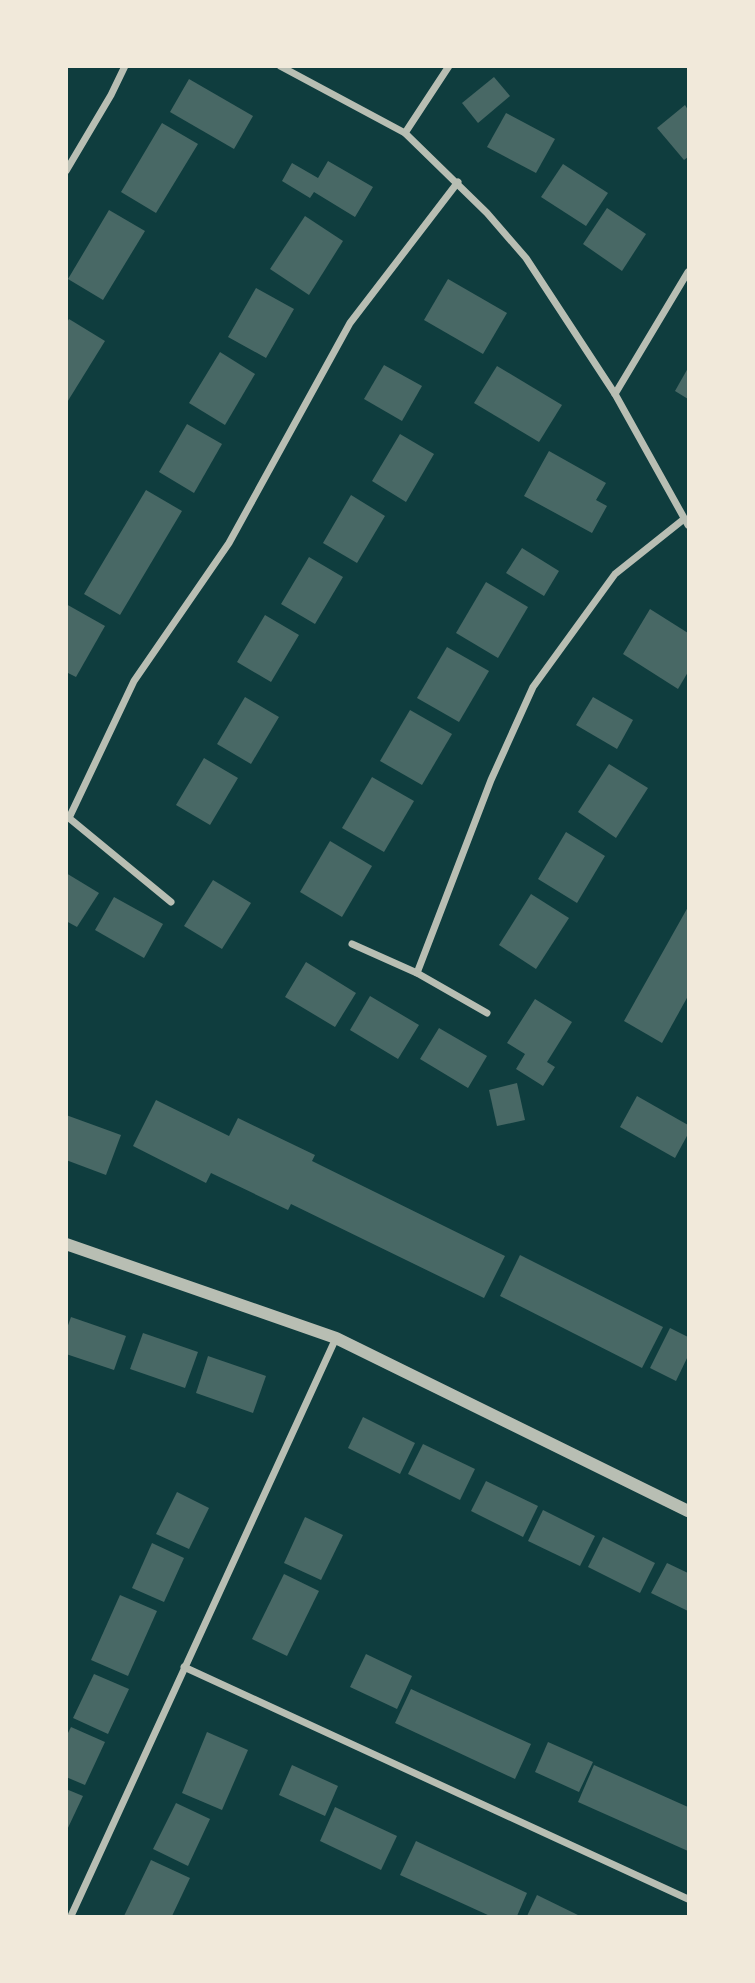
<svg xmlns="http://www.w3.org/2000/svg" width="755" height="1983" font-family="'Alegreya Sans',sans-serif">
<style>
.building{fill:#486865}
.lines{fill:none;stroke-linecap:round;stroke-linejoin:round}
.minor{stroke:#b8beb3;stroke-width:7}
.tertiary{stroke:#b8beb3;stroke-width:12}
</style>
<rect width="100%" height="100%" fill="#0f3d3e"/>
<g class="building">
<path d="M494,77L510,96L478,123L462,103Z"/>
<path d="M189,79L253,116L234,149L170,112Z"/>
<path d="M685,105L688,110V157L684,160L657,128Z"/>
<path d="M506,113L555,139L536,173L487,147Z"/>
<path d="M162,123L198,144L156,213L121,192Z"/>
<path d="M328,161L373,187L355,217L314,192L310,198L282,181L292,163L318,178Z"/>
<path d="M563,164L608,193L586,226L541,197Z"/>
<path d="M607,208L646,234L622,271L583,244Z"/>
<path d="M109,210L145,231L103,300L68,279Z"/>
<path d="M305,216L343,241L309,295L270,269Z"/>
<path d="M448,279L507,313L483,354L424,320Z"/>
<path d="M256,288L294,309L266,358L228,337Z"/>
<path d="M69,319L105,341L66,404V324Z"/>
<path d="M220,352L255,374L225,425L189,403Z"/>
<path d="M384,365L422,386L402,421L364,399Z"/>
<path d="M497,366L562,405L539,442L474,403Z"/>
<path d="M688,368V399L675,391Z"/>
<path d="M187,424L222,444L194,493L159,472Z"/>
<path d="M400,434L434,454L406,502L372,481Z"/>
<path d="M549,451L606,483L596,500L607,506L592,533L524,496Z"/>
<path d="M146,490L182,511L120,615L84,594Z"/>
<path d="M351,495L385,516L357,563L323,543Z"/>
<path d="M522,548L559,571L544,596L506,573Z"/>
<path d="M309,557L343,577L315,624L281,604Z"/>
<path d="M486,582L528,607L498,658L456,633Z"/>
<path d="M66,604L105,626L76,677L66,672Z"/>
<path d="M650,609L688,633V672L678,689L623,654Z"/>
<path d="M265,615L299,635L271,682L237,662Z"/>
<path d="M447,647L489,671L459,722L417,698Z"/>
<path d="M245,697L279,717L251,764L217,744Z"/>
<path d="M593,697L633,720L617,749L576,725Z"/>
<path d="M410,710L452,734L422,785L380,761Z"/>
<path d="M204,758L238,778L210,825L176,805Z"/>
<path d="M609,764L648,788L616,838L578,812Z"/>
<path d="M372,777L414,801L384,852L342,828Z"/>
<path d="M566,832L605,856L577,903L538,879Z"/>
<path d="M330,841L372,866L342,917L300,892Z"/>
<path d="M66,873L99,893L77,927L66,921Z"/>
<path d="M213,880L251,903L222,949L184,926Z"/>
<path d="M531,894L569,918L536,969L499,945Z"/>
<path d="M114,897L163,924L144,958L95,930Z"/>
<path d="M688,907V996L662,1043L624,1021Z"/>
<path d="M306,962L356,993L335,1027L285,997Z"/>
<path d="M370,996L419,1025L398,1059L350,1030Z"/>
<path d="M535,999L572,1022L547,1062L555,1067L543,1086L516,1069L525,1054L507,1043Z"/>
<path d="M439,1028L487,1056L468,1088L420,1059Z"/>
<path d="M517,1083L525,1120L497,1126L489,1090Z"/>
<path d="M637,1096L688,1125V1134L675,1158L620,1127Z"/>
<path d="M156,1100L229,1136L238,1118L315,1155L312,1161L505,1256L484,1298L291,1204L288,1210L211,1173L206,1183L133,1146Z"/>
<path d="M66,1115L121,1135L106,1175L66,1160Z"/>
<path d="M520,1255L663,1327L642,1368L500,1296Z"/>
<path d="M71,1317L126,1336L114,1370L66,1354V1331Z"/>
<path d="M670,1328L688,1337V1356L676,1381L650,1368Z"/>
<path d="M143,1333L198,1352L185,1388L130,1369Z"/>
<path d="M208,1356L266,1376L253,1413L196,1393Z"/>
<path d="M363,1417L415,1443L400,1474L348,1448Z"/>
<path d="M423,1444L475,1469L460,1500L408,1474Z"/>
<path d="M486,1481L538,1506L523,1537L471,1511Z"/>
<path d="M177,1492L209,1508L189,1549L156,1534Z"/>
<path d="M543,1510L595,1536L580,1566L528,1541Z"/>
<path d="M305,1517L343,1535L321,1580L284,1563Z"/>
<path d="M603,1537L655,1563L640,1593L588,1567Z"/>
<path d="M152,1543L184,1558L164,1602L132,1588Z"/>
<path d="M667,1563L688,1573V1611L651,1593Z"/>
<path d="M284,1574L319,1591L287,1656L252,1639Z"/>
<path d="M120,1595L157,1611L128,1676L91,1660Z"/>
<path d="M366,1654L412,1676L397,1709L350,1687Z"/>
<path d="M94,1674L129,1689L108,1734L73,1718Z"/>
<path d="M411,1689L531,1744L515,1779L395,1723Z"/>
<path d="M71,1727L105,1742L85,1785L66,1777V1737Z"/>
<path d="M207,1732L248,1750L222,1810L182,1793Z"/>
<path d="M548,1742L593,1762L579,1792L535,1772Z"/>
<path d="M292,1765L338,1786L325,1816L279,1795Z"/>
<path d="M594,1765L688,1807V1851L578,1802Z"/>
<path d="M66,1789L83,1796L66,1832Z"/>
<path d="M176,1803L210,1819L188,1866L153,1849Z"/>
<path d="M335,1807L397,1836L381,1870L320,1841Z"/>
<path d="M416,1841L527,1893L517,1916H490L400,1875Z"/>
<path d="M151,1860L190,1878L172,1916H124Z"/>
<path d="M537,1895L580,1916H527Z"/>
</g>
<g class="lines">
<g class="minor">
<path d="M280,66L405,133L487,213L526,258L615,394L688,525"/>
<path d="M405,133L449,66"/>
<path d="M66,171L111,95L125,66"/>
<path d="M615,394L688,272"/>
<path d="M171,902L69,818L134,681L229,543L350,323L458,182"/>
<path d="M352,944L417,973L487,1013"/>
<path d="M417,973L491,780L533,687L615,574L684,519"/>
<path d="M184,1667L688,1899"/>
<path d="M71,1916L336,1338"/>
</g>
<path class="tertiary" d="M66,1244L336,1338L688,1511"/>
</g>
<rect width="755" height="1983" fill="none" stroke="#f1e9da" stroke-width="136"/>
</svg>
